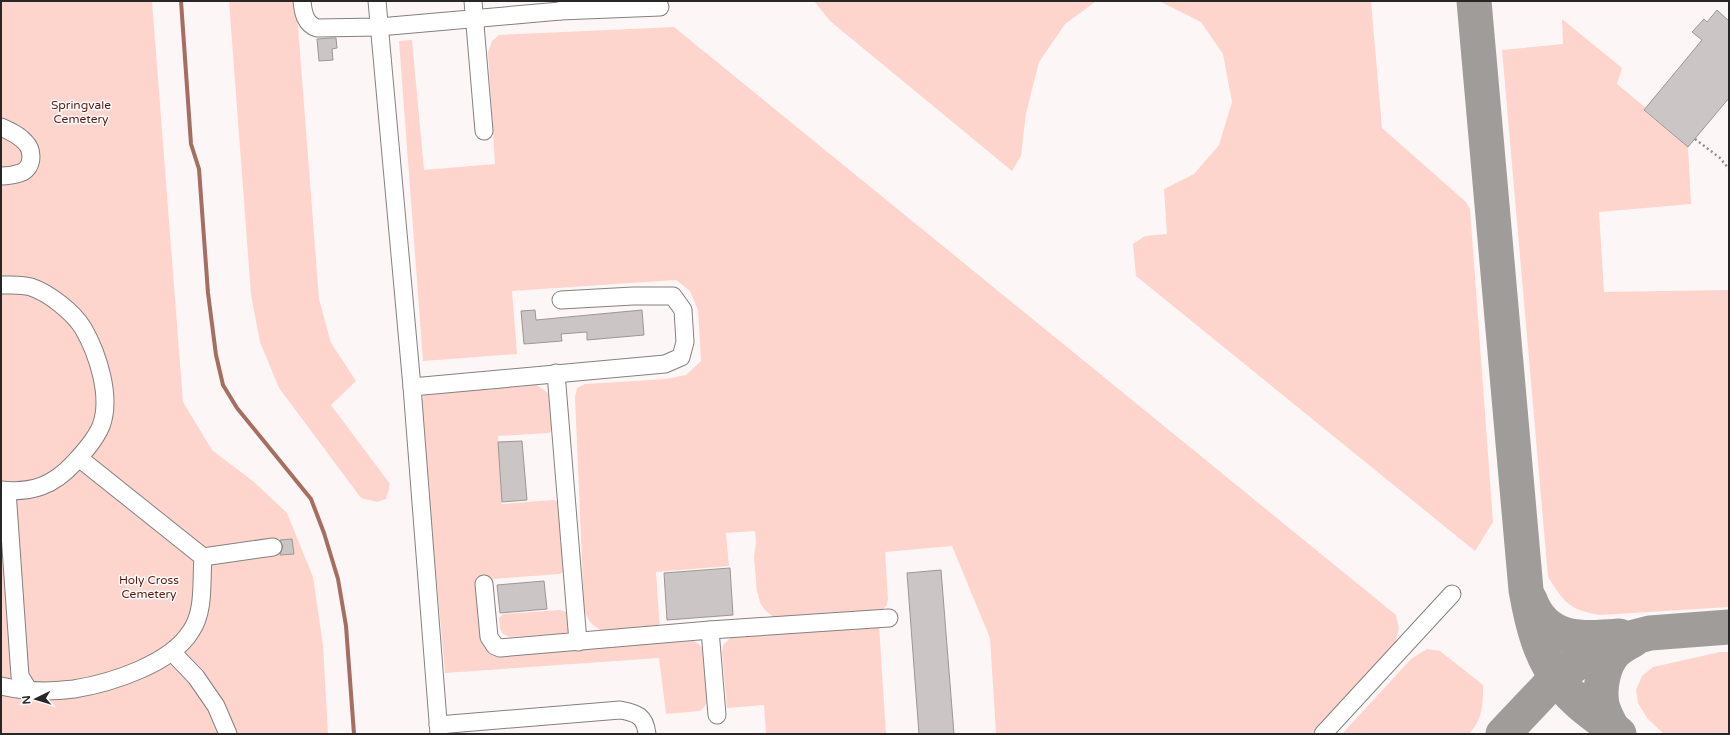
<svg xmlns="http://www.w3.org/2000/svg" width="1730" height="735" font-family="'Varela Round',sans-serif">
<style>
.green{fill:#fdd5cc}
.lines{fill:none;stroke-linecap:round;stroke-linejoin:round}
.stream{stroke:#a56e61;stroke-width:4}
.taxiway{stroke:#9f9c9a;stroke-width:35}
.building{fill:#cbc6c5;stroke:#9b9796}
.minor-casing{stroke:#84807f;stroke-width:19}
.path{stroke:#918e8d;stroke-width:2.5;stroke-dasharray:2 3;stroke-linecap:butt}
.minor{stroke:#fff;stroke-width:17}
.labels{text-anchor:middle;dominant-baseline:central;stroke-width:3;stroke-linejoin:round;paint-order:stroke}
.park-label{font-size:12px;fill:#5f190b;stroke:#fff}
</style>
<rect width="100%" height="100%" fill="#fcf7f6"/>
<g class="green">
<path d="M1,1H152L183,402L212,450L254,482L287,513L313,577L323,645L328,734H1Z"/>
<path d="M229,1H296L319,299L331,343L356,381L331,405L390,484L386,499L377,502L361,498L279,388L260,342L251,295Z"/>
<path d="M814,1H1102L1095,2L1065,24L1039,62L1026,113L1021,156L1012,171L830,21Z"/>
<path d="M1159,1H1371L1382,128L1466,202L1470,209L1493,522L1475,551L1136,276L1133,244L1145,236L1167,234L1164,189L1194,174L1219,145L1232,102L1223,54L1201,22Z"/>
<path d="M1562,19L1622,68L1617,84L1646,108L1644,111L1688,147L1691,204L1599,212L1604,292L1729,290V607L1600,615C1569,610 1565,603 1548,577L1502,50L1563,44Z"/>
<path d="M674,27L1396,615L1399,628L1395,644L1312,734H996L990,638L952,546L885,552L888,599L887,605L880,612L776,618C765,612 759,605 758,593H757L754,557L756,542L755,531L726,533L729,566L656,572L660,630L607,632C594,629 587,621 584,608L575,397L577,388L585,384L666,379L686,375L701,361L698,310L690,291L676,280L512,291L517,354L423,361L399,41L412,40L424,170L495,164L488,52L492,41L499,35Z"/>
<path d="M521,384L537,385L548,393L555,403V429L549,433L498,436L502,504L554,500L560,503L566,570L560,574L478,580L499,655L693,641L699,644L703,649L708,699L705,706L700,711L666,714L659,658L445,673L421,405L423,396L429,391Z"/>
<path d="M560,610L570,613L571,630L563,634L510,637C499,634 500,628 499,618L503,614Z"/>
<path d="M879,625L886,734H766L764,705L727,708L722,653L723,645L730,638Z"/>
<path d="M1427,649L1440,651L1483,685C1483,705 1483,718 1469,734H1342L1411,659Z"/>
<path d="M1720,652H1729V734H1664L1647,718L1638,703L1636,690L1642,676L1653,667Z"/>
</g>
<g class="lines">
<path class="stream" d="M181,1L191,144L199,169L208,293L216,355L223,385L237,408L311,499L324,533L338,579L346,626L354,734"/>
<g class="taxiway">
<path d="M1474,1L1526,590C1532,624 1540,659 1563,686C1578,705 1601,719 1619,734"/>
<path d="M1530,600C1545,642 1582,639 1619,636"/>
<path d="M1605,724L1612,728C1608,720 1604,713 1602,705C1599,688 1603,665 1615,652C1620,647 1627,643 1633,640"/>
<path d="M1503,734L1557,677L1596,650L1619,641L1650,633L1729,627"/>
</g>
</g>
<g class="building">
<path d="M1717,10L1729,21V98L1688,147L1644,110L1702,40L1692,32L1704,19L1707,22Z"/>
<path d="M331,38H336L337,48L332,49L333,60L319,61L317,39Z"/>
<path d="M535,310L536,320L642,310L644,335L587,340V332L561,334L562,341L524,344L521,311Z"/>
<path d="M522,441L527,500L502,502L498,442Z"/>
<path d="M292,539L294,554L280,555L283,546L280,540Z"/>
<path d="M730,568L733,615L667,620L664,573Z"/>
<path d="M941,570L954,734H919L907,573Z"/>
<path d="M544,581L547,609L500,613L497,585Z"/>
</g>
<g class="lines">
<g class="minor-casing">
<g id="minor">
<path d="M302,1C303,12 305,24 317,28L379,27L560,11L575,1"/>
<path d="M377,1L412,387L439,734"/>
<path d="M473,1L484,131"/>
<path d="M560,11L660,7"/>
<path d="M1,127C10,131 19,135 25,142C34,151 33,169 20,173C14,175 7,176 1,176"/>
<path d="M1,285C11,285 22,284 31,287C49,293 73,312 83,328C98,354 112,397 101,426C95,440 84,452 74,463C53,486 32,493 1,490"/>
<path d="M556,373L578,642"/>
<path d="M412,387L665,364L681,357L685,342L683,310L673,296H633L561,300"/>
<path d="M7,491L20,676L28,689"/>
<path d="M203,557L273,547"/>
<path d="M484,584L489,637L495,646L500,648L710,630L889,618"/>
<path d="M710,630L717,715"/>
<path d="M172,652L196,677L216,706L228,734"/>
<path d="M1,686C23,691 51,692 74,689C111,683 171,664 191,631C205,611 201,580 203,557L79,458"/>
<path d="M438,725L620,710C637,713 645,716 647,734"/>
<path d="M1323,734L1452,594"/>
</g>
</g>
<path class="path" d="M1695,139L1720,158L1729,169"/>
<use href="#minor" class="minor"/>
</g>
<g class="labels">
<g class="park-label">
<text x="81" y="105">Springvale<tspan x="81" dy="14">Cemetery</tspan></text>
<text x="149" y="580">Holy Cross<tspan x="149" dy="14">Cemetery</tspan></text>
</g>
</g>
<rect width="1730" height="735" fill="none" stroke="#282726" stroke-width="4"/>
<g transform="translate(36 699) rotate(265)" stroke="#ffffff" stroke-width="3" paint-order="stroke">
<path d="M0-3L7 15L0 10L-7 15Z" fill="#282726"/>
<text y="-6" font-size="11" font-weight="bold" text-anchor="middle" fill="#282726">N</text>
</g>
</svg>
